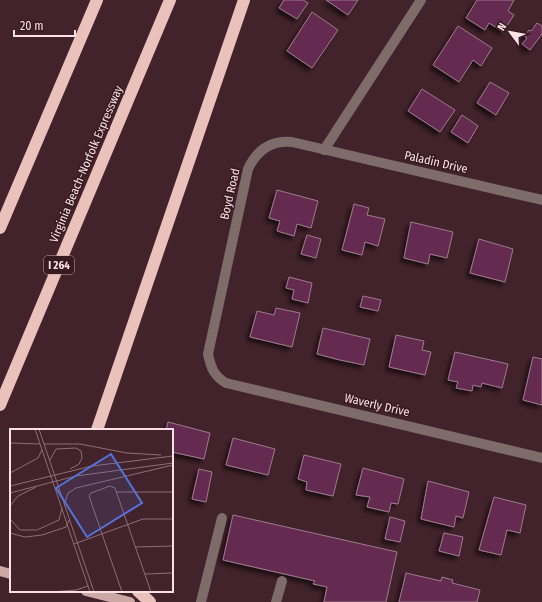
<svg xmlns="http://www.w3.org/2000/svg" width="542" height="602" font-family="'Fira Sans Condensed',sans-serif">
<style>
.building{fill:#65294f;stroke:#9c7b8d;filter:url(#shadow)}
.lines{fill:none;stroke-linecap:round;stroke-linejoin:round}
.minor{stroke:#7d6c6a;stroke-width:10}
.major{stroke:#cca9a4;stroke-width:10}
.highway{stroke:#ebc1bb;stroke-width:12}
.labels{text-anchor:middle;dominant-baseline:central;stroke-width:3;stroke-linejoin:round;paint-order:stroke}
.shield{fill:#381a21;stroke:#bea6ab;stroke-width:1}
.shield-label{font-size:11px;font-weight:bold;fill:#f8e2e6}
.street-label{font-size:12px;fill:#f8e2e6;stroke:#381a21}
.inset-road{fill:none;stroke:#8b6f76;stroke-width:1}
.view{fill:#5473dc;fill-opacity:0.15;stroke:#5473dc;stroke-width:2}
.inset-edge{fill:none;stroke:#f8e2e6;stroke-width:2}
</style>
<defs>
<filter id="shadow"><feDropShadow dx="-3.5" dy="3.5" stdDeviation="2" flood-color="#0009"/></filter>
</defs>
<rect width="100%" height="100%" fill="#43232b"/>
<g class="building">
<path d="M284,0H303L308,3L297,19L279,8Z"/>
<path d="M326,0H358L348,15Z"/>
<path d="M477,0H514L508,11L514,15L503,32L489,23L485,30L466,18Z"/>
<path d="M312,12L338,30L312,68L287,51Z"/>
<path d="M537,23L542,26V34L530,50L522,44L527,38L524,36L529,30L531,31Z"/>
<path d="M458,26L492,48L481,66L473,60L459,82L433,65Z"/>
<path d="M490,82L509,93L496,115L477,103Z"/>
<path d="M422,89L455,110L440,132L408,111Z"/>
<path d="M462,115L478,126L468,143L451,132Z"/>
<path d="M277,190L318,201L311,228L297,224L294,236L277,231L280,221L269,218Z"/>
<path d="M354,204L369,208L367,215L385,219L378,246L365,242L362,255L342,250Z"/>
<path d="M411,222L453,232L447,258L430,254L428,264L404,258Z"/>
<path d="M307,235L321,239L316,258L301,254Z"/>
<path d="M479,239L513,249L505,282L470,273Z"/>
<path d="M289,277L312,283L308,303L292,299L294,290L286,288Z"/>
<path d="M363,296L381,300L378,311L360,307Z"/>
<path d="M276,308L300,313L292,347L250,337L257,311L274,315Z"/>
<path d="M323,328L370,339L364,365L340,360L317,354Z"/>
<path d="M396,335L424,341L422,350L431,352L425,375L389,367Z"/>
<path d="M455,352L508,364L502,388L482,383L481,387L473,385L472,391L456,388L458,382L448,380Z"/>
<path d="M533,357L542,359V405L523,400Z"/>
<path d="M168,422L210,433L204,459L172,452V430H166Z"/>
<path d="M233,438L275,449L268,475L226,465Z"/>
<path d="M304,455L341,464L333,496L306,490L307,482L298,479Z"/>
<path d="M363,468L404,479L398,504L391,503L389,512L367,507L370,497L356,495Z"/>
<path d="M199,469L212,472L206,502L192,499Z"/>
<path d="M428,481L469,492L463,518L456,516L454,527L421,519Z"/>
<path d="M494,497L526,505L520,533L507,530L501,555L479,550Z"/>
<path d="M233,515L397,552L386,602H324L327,587L313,584L315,581L223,560Z"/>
<path d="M390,517L405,521L400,542L385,539Z"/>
<path d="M444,533L463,537L459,556L439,551Z"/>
<path d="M406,573L441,581L442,577L453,580L452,583L480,590L477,602H399Z"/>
</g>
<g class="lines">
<g class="minor">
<path d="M324,150L421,0"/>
<path d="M542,200L292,142C271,140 257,150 248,169L208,354C211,368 214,376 226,383L542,458"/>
<path d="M201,602L222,518"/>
<path d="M276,602L282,581"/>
</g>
<g class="major">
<path d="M0,571L11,574"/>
<path d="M86,591L130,602"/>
</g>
<g class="highway">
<path d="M0,228L97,0"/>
<path d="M0,405L170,0"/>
<path d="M97,430L244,0"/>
<path d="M138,591L150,602"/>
</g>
</g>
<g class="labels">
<rect class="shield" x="44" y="256" width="30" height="18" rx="3"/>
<g class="shield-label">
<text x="59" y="265">I 264</text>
</g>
<g class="street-label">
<text transform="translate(436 162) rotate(13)">Paladin Drive</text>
<text transform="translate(86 164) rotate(-67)">Virginia Beach-Norfolk Expressway</text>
<text transform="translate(230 194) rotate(-77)">Boyd Road</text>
<text transform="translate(377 405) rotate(13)">Waverly Drive</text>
</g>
</g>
<g transform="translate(10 429)">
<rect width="163" height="163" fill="#43232b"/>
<path class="inset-road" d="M25,0L80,163M29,0L84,163M0,14L30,15M34,15H70L117,24L151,26M40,31L46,20L66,19L71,22L72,29L69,35L60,40M0,44L28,29L32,21M0,57L82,37L163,27M106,63H163M0,64L66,47L163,34M55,74L58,64L66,59L163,36M0,77L8,67L26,58M0,90L10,101H27L49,91L52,79M0,104L15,108L32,106L56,98L59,91M64,115L133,90H163M125,118L163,117M135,145L163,144M42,163L66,161L78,157M112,163L79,67L81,64L100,57L105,59L141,163"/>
<path class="view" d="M101,25L132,74L77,108L46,59Z"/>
<rect width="163" height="163" class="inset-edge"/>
</g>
<g transform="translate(510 32) rotate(302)" stroke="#381a21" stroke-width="3" paint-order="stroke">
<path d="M0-3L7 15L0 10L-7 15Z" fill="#f8e2e6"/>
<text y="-6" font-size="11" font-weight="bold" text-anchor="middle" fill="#f8e2e6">N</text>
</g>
<path d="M14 30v6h61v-6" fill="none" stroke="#f8e2e6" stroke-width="2"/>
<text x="20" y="30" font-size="12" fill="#f8e2e6" stroke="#381a21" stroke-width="3" paint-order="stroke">20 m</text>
</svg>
